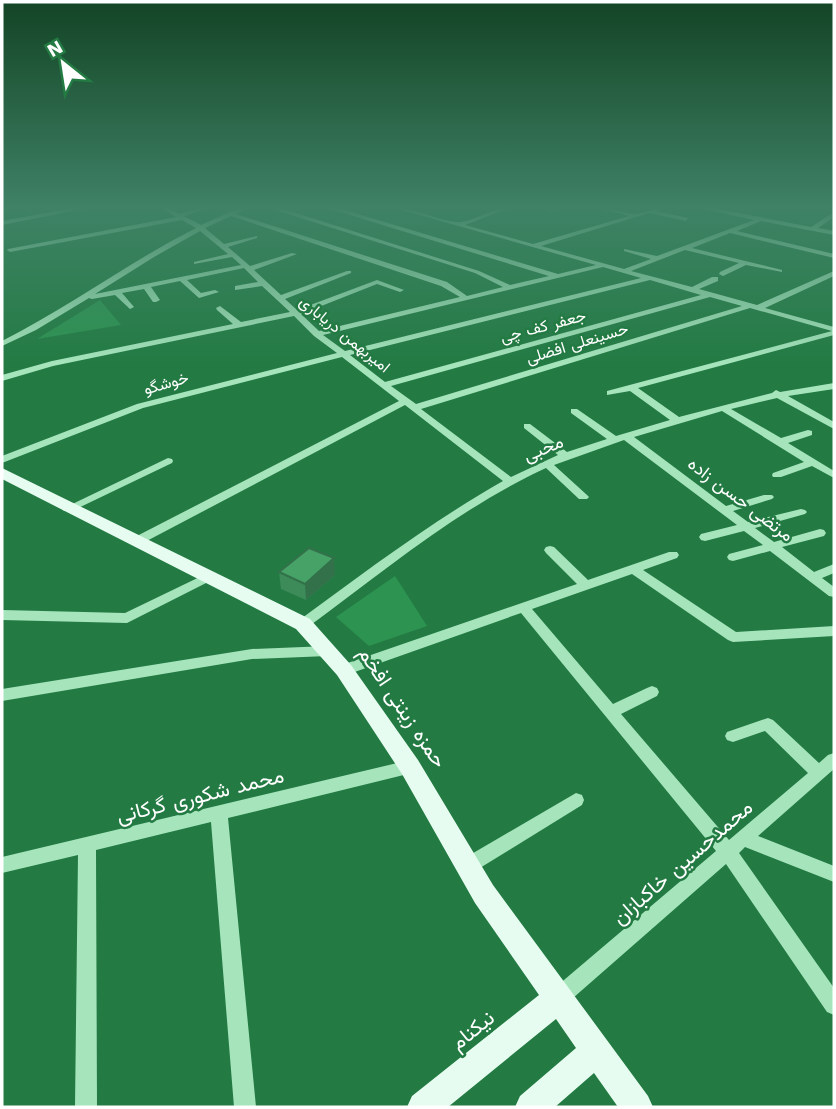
<svg xmlns="http://www.w3.org/2000/svg" width="836" height="1109" font-family="'Work Sans',Vazirmatn,sans-serif">
<style>
.green{fill:#2d9351}
.lines{fill:none;stroke-linecap:round;stroke-linejoin:round}
.minor{fill:#a6e5bc;fill-rule:evenodd}
.major{fill:#e7fcf0;fill-rule:evenodd}
.wall{fill:#3d8b59}
.shaded-wall{fill:#327149}
.building{fill:#47a268;stroke:#327149;stroke-width:2}
.labels{text-anchor:middle;dominant-baseline:central;stroke-width:5;stroke-linejoin:round;paint-order:stroke}
.far-street-label{font-size:16px;fill:#fff;stroke:#237b43}
.street-label{font-size:18px;fill:#fff;stroke:#237b43}
.near-street-label{font-size:21px;fill:#fff;stroke:#237b43}
</style>
<rect width="100%" height="100%" fill="#237b43"/>
<g class="green">
<path d="M100,300L121,325L37,339Z"/>
<path d="M395,576L427,626L369,646L336,617Z"/>
</g>
<g class="lines">
<g class="minor">
<path d="M72,208H88L2,225V221Z"/>
<path d="M161,208H169L179,214L198,208H209L184,216L201,225L239,208H248L236,214L447,282L467,296L503,287L475,273L269,208H280L479,271L510,285L549,276L327,208H338L558,274L596,265L395,208C415,208 447,224 461,222C477,220 491,208 509,208L465,225L533,244L629,216L601,208C613,208 624,214 635,214C645,213 654,208 664,208L656,211L688,218L686,221L649,213L541,246L624,269L651,259L624,251V249L657,256L754,220L699,208H714L811,227L834,212V217L818,228L834,231V235L761,221L737,231L834,254V258L730,233L692,248L782,270V272L746,265L723,276L719,274L720,272L739,263L685,250L631,271L692,287L712,277H718V281L699,289L757,305L834,271V276L765,308L834,327V335L638,388L679,417L772,393L776,390L780,392L834,383V389L788,396L834,422V429L777,398L731,409L781,438L808,430L812,431V435L788,443L834,471V478L812,466L781,477H773L772,475L773,473L804,462L722,411L634,437L726,506L764,495H772L774,497L772,499L733,511L748,522L801,509L805,510L807,512L805,514L755,528L774,542L820,529L824,530L826,533L824,536L782,547L814,572L834,564V573L822,578L834,587V597L829,596L770,551L733,561L729,560L727,557L729,554L763,545L744,531L705,541L701,540L699,537L701,534L737,525L624,440L554,465L587,495L589,497L587,499H579L546,468C459,508 384,571 308,627H298L296,624L298,621C365,572 431,522 503,481L405,405L141,544H133L131,541L133,538L399,401L342,357L143,408L2,463V456L137,404L337,353L314,336L294,316L53,366L2,381V375L52,361L233,324L217,310L216,308L220,306L241,322L290,312L262,286L235,290V286L258,282L244,268L187,280L201,293L215,290L219,292L199,298L180,281L151,287L160,300L156,302H153L144,289L122,293L134,307L130,309L115,295L92,299L89,298L36,330L2,346V341C69,307 129,262 196,228L182,220L10,252L7,250L8,249L176,217ZM231,216L441,286L460,297L319,331L301,314L377,284L400,292L404,290L377,280L297,310L285,299L351,273V271H347L281,295L254,270L297,254L292,253L250,266L228,247L257,238V236L224,244L205,228ZM200,231L228,254L194,262V264L232,257L241,265L95,294L154,257ZM603,267L641,278L345,351L323,335ZM650,280L701,295L385,382L350,355ZM710,297L742,306L416,404L391,386ZM750,308L832,331L607,391V395L630,391L670,420L616,436L577,409H571V413L607,439L567,452L530,424H524V428L558,455L511,477L421,409Z"/>
<path d="M548,208H555V209L552,211Z"/>
<path d="M168,458L172,459L173,461L172,463L72,511H64L62,509Z"/>
<path d="M550,546L554,547L588,580L669,552H677L679,555L677,558L643,570L736,632L834,626V636L733,642L728,640L632,574L532,609L613,704L647,688L652,686L657,688L659,692L657,696L621,714L729,840L808,773L765,731L733,742L727,740L725,736L727,732L768,718L773,720L819,763L828,755L834,753V769L758,836L834,866V882L745,847L739,853L834,988V1015L827,1012L726,864L565,1005L558,1008L551,1005L548,998L551,991L716,851L521,613L349,674L344,675L339,674L337,670L339,666L577,584L546,553L544,550L546,547Z"/>
<path d="M210,572L214,573L216,576L214,579L127,623L2,620V610L125,613Z"/>
<path d="M328,646L333,647L335,651L333,655L328,656L252,659L2,701V689L252,649Z"/>
<path d="M410,760L416,762L418,767L416,772L228,818L256,1107H234L211,822L96,850L97,1107H75L78,855L2,873V857Z"/>
<path d="M576,793L582,795L584,800L582,805L475,871L469,873L463,871L460,865L463,859Z"/>
</g>
<path class="major" d="M2,468L310,619L351,665L418,760L493,885L648,1096L653,1107H618L594,1073L555,1107H515L520,1096L576,1048L556,1019L448,1107H407L412,1096L539,995L475,903L402,774L337,675L296,629L2,479Z"/>
</g>
<path class="wall" d="M279,572L335,575L306,600L281,589Z"/>
<path class="shaded-wall" d="M334,558L335,575L306,600L305,584Z"/>
<path class="building" d="M309,548L334,558L305,584L279,572Z"/>
<linearGradient id="sky" x2="0" y2="1"><stop stop-color="#134425"/><stop offset="0.57" stop-color="#3f8266"/><stop offset="1" stop-color="#3f8266" stop-opacity="0"/></linearGradient>
<rect width="836" height="364" fill="url(#sky)"/>
<g class="labels">
<g class="far-street-label">
<text transform="translate(543 326) rotate(-15)">جعفر کف چی</text>
<text transform="translate(345 334) rotate(39)">امیربهمن دریاباری</text>
<text transform="translate(577 343) rotate(-17)">حسینعلی افضلی</text>
<text transform="translate(166 383) rotate(-16)">خوشگو</text>
</g>
<g class="street-label">
<text transform="translate(543 448) rotate(-23)">محبی</text>
<text transform="translate(741 499) rotate(37)">مرتضی حسن زاده</text>
</g>
<g class="near-street-label">
<text transform="translate(403 707) rotate(56)">حمزه زینتی افخم</text>
<text transform="translate(200 795) rotate(-14)">محمد شکوری گرکانی</text>
<text transform="translate(682 862) rotate(-41)">محمدحسین خاکبازان</text>
<text transform="translate(472 1030) rotate(-39)">نیکنام</text>
</g>
</g>
<rect width="836" height="1109" fill="none" stroke="#ffffff" stroke-width="7"/>
<g transform="translate(63 63) rotate(330)" stroke="#237b43" stroke-width="5" paint-order="stroke">
<path d="M0-5L12 26L0 18L-12 26Z" fill="#ffffff"/>
<text y="-10" font-size="19" font-weight="bold" text-anchor="middle" fill="#ffffff">N</text>
</g>
</svg>
